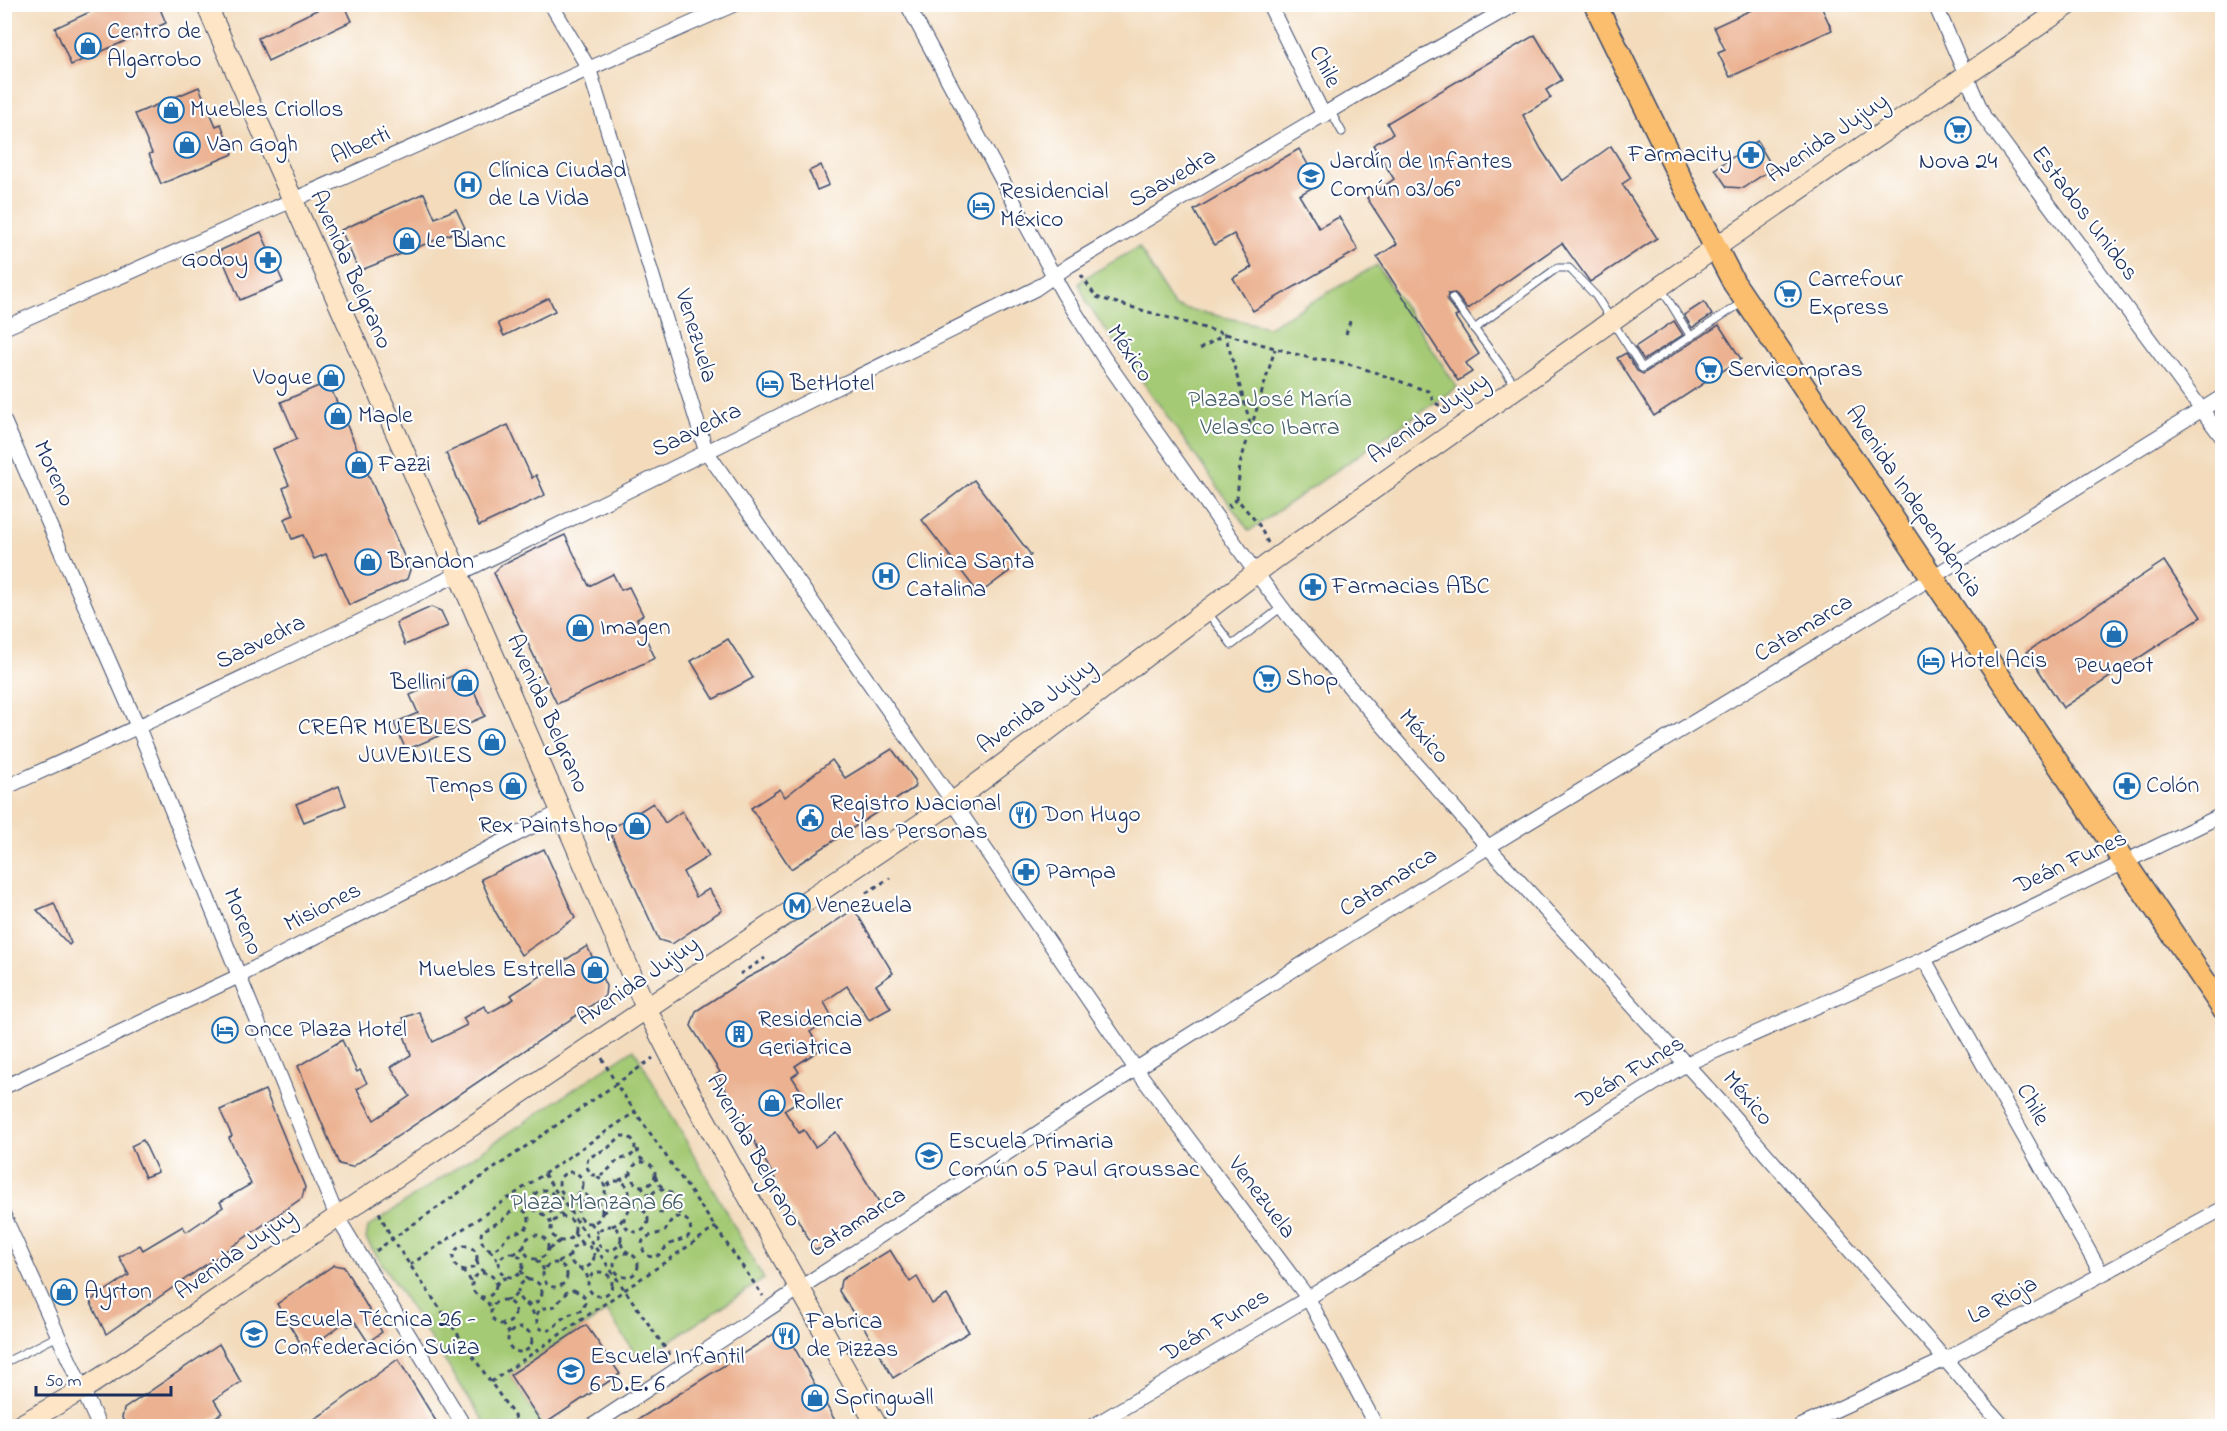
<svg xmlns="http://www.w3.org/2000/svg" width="2227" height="1431" font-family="'Indie Flower',sans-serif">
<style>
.green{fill:#a4ca74;stroke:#607c69;stroke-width:1.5}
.building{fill:#ebb190}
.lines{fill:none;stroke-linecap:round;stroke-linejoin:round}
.lane-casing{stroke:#3b496c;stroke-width:9}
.street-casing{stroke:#3b496c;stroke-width:16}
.secondary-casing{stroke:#3b496c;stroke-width:22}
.primary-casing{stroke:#3b496c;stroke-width:25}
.path{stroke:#3b496c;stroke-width:3;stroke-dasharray:4.5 4.5;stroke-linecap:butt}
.lane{stroke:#fff;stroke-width:7}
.street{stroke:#fff;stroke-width:14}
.secondary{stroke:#fde5c5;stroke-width:20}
.primary{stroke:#fabe6e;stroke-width:22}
.labels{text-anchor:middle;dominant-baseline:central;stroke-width:4.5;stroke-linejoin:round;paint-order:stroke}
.poi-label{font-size:24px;fill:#1b2f5e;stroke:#fff;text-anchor:start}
.street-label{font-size:24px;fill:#1b2f5e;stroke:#fff}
.park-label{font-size:24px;fill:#445e65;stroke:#fff}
</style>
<rect width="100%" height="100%" fill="#fff"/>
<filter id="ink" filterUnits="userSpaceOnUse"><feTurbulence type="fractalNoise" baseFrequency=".0167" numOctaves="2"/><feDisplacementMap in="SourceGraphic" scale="12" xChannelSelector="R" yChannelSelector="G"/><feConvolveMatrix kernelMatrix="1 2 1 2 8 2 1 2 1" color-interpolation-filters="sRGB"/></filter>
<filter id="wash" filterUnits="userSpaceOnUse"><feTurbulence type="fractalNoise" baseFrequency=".008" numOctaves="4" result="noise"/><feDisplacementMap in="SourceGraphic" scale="24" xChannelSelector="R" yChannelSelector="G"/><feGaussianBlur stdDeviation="1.35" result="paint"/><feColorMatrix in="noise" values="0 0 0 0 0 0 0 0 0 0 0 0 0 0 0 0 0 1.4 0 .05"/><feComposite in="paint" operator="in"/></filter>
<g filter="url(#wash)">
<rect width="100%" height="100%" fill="#f3dbbc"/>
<g class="green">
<path d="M1139,247L1174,306L1268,327L1377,265L1457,387L1249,531L1088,305L1079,284L1084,278Z"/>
<path d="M634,1049L764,1279L640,1361L607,1311L510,1375L543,1425L487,1426L366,1239L368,1227Z"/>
</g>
<g id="blocks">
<g class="building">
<path d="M107,4H158L166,23L71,65L55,28Z"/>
<path d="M329,4H344L352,21L268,61L258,38Z"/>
<path d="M1764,4H1820L1832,30L1730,77L1718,53L1725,50L1714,27Z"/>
<path d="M1535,35L1562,80L1546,90L1551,98L1523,115L1541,149L1562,181L1611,146L1631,178L1622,184L1657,238L1590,282L1562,243L1467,309L1455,293L1448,294L1447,301L1458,315L1455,317L1479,354L1466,363L1472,372L1458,381L1377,257L1397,244L1367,198L1394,179L1373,145L1393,134L1387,123Z"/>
<path d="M199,87L216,126L221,124L233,154L161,184L149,154L152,153L135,114Z"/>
<path d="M1757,141L1773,168L1743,188L1727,187L1715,169Z"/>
<path d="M1299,149L1319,184L1299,195L1319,228L1339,217L1358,250L1253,311L1233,278L1252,267L1234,234L1214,245L1194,210Z"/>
<path d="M821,165L829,185L817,190L809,171Z"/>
<path d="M424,193L435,218L456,209L465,228L359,271L341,230Z"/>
<path d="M261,232L283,282L240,300L219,251Z"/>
<path d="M549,298L555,311L504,336L498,323Z"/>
<path d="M1704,302L1712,315L1692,328L1684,315Z"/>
<path d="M1674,321L1683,335L1644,360L1635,347Z"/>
<path d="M1719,325L1741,359L1654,416L1617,358L1626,353L1637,371L1643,374Z"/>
<path d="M328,382L410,570L407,579L349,605L326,554L314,559L303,535L292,539L284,519L294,515L283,488L289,485L273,449L297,439L281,402Z"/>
<path d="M508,425L532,478L536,475L545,495L479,526L446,453Z"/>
<path d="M974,480L1031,555L979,594L922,520Z"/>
<path d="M565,535L589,586L613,574L621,590L629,587L643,615L637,619L655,658L557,704L494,573L501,565Z"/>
<path d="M2164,561L2201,617L2063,708L2027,652Z"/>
<path d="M431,607L441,611L448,626L405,645L396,623Z"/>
<path d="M728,639L753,678L714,699L691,661Z"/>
<path d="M465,670L485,716L406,750L394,723L418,713L410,695Z"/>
<path d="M892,749L915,780V787L791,869L751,808L780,789L785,797L832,760L845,778Z"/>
<path d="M339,786L346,805L304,822L296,804Z"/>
<path d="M653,803L665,823L682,811L709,856L683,872L696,897L709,889L722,910L672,944L659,940L609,830Z"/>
<path d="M544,849L575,918L521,955L495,911L481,879Z"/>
<path d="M54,903L71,943L69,945L37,910Z"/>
<path d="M854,909L893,973L876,985L891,1008L869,1020L847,986L824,1002L832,1017L810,1032L821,1049L795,1066L799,1072L792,1077L805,1097L784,1110L799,1133L804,1130L815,1147L836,1132L884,1210L822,1249H814L717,1074L720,1072L691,1026L696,1011L747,978L768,967Z"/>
<path d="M587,946L606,986L605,996L352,1167L339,1164L298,1066L342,1040L357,1072L360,1070L367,1083L357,1089L374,1120L410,1096L391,1067L411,1055L400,1024L405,1022L403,1018L419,1012L433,1042L467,1025L463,1018L484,1006L489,1013L514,999L511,995Z"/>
<path d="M265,1090L305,1187L302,1198L106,1334L90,1301L129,1275L119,1257L140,1245L143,1250L183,1226L186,1232L223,1207L220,1202L251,1184L229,1138L232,1136L220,1110Z"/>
<path d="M143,1140L158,1172L145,1177L131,1146Z"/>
<path d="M890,1250L910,1282L917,1277L932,1304L947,1295L969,1332L893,1378L857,1315L855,1316L839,1291L841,1280Z"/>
<path d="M334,1265L344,1267L382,1332L368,1342L355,1322L348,1326L345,1322L305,1351L277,1304Z"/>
<path d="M586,1325L620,1374L543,1425L510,1375Z"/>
<path d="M777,1332H784L790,1340L838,1426H628Z"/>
<path d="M219,1344L241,1382L214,1400L222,1413L201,1426H126L122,1418L124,1409Z"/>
<path d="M398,1359L439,1426H304L324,1413Z"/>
</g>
</g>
</g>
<g filter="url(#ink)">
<use href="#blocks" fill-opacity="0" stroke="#3b496c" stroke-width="1.5"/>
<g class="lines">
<g class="lane-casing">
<g id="lane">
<path d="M1331,112L1342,132"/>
<path d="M1661,288L1691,337"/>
<path d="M1452,298L1516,386"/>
<path d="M1474,329L1557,268H1569L1596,296L1642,368L1743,302"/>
<path d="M1208,613L1232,645L1282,607"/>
<path d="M4,1363L58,1336"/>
</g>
</g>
<g class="street-casing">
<g id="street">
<path d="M551,4L589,69L706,451L953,802L1136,1069L1308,1298L1376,1426"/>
<path d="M907,4L1063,293L1104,358L1256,573L1290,618L1488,847L1725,1107L2003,1426"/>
<path d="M1269,4L1324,116"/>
<path d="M1935,4L1984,117L2222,437"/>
<path d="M4,328L735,4"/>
<path d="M4,421L138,727L337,1217L464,1426"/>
<path d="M4,788C352,631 693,458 1035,289L1070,265L1365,90L1515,4"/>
<path d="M1924,959L2101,1273"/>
<path d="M4,1087L239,976L562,811"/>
<path d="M4,1216L99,1426"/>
<path d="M592,1426L800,1288L1136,1069L1488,847L1931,578L2222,397"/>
<path d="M1093,1426L1308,1298L1686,1064L1924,959L2222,815"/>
<path d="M1801,1426L1944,1360L2222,1209"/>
</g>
</g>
<g class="secondary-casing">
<g id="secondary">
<path d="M206,4L458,573L646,1008L684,1082L877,1426"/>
<path d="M19,1426L82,1390L131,1358L337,1217L953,802L1276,558L1716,247L2070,4"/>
</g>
</g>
<g class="primary-casing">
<path id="primary" d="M1595,4L1690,198L1734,283L2222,1007"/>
</g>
<g class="path">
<path d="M1081,275L1096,297L1313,359C1346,358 1395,381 1428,391L1435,403L1452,411"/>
<path d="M1346,334L1351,318"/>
<path d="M1200,349L1225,334L1251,426"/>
<path d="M1231,508L1229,505L1237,499"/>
<path d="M1268,543L1259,525L1237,499L1240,464L1275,349"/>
<path d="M866,893L890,878"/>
<path d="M740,974L765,958"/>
<path d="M602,1058L616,1084L653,1058"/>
<path d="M621,1136C633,1135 639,1145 632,1155L617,1161L603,1175H592L586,1166L588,1158L608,1148Z"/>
<path d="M637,1149L639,1157L646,1162"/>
<circle cx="643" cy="1174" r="12"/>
<circle cx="571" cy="1184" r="12"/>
<path d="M544,1174L670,1355"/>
<path d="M655,1176L659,1184L665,1190"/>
<path d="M597,1177L603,1181L605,1188"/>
<path d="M619,1180L626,1178L631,1173"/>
<circle cx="617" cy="1193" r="12"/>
<path d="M582,1186L583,1192L589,1198"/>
<path d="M641,1186L647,1192L650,1199"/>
<circle cx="662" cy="1201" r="12"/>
<circle cx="544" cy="1202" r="12"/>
<path d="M570,1196L575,1201L578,1207"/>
<path d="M628,1196L637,1208"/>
<circle cx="590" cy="1211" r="12"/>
<path d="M674,1203L677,1211L683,1217"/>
<path d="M556,1205L559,1213L564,1217"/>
<circle cx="636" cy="1220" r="12"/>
<path d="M514,1209C527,1208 533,1218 526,1228C521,1232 514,1232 509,1235C504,1238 503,1243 499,1246C488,1256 478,1242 482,1231L501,1221Z"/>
<path d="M602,1213L614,1205"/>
<path d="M542,1214L549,1219L551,1225"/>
<path d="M676,1217C689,1217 694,1226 688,1237C682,1240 675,1241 669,1245C660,1252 658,1262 645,1254C635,1234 653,1237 665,1231L670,1222Z"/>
<circle cx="563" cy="1229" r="12"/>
<path d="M590,1223L595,1227L598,1235"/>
<path d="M612,1226L620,1223L623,1218"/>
<circle cx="609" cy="1238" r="12"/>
<path d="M574,1233L583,1245"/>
<circle cx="536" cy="1247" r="12"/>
<path d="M621,1243L623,1249L629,1253"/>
<circle cx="582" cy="1256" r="12"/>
<circle cx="465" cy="1258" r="12"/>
<path d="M549,1249L560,1241"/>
<path d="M489,1250L495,1255L498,1264"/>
<path d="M376,1251L392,1239L378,1210"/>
<circle cx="511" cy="1265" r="12"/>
<circle cx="626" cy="1265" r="12"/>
<path d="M513,1254L520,1251L524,1246"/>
<path d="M536,1260L541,1264L544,1271"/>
<path d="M477,1261L479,1268L484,1272"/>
<path d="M558,1262L566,1259L570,1255"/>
<circle cx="555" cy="1275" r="12"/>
<path d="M410,1265L635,1112"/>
<path d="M580,1268L586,1273L588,1279"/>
<path d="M521,1270L524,1277L529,1280"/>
<path d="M462,1271L468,1276L472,1284"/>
<circle cx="600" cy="1284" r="12"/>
<circle cx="484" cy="1285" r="12"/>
<circle cx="530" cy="1292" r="12"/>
<path d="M496,1285L500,1280L508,1277"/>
<path d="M574,1290L584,1296L585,1303L582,1310C576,1313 569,1314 563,1318C554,1325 551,1336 538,1327L536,1316L540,1309L555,1306L567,1292Z"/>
<path d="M480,1297L488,1303L491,1309"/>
<path d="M505,1300L513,1298L517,1293"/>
<circle cx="503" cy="1312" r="12"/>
<path d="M526,1304L532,1310L535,1318"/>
<path d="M501,1324L507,1329L509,1335"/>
<circle cx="520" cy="1340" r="12"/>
<path d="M491,1382L716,1227"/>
<path d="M521,1426L392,1239L616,1084L763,1296"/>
</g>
<use href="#lane" class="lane"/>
<use href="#street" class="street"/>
<use href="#secondary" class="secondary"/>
<use href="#primary" class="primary"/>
</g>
</g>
<defs>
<g id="shop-ring" transform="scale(1.35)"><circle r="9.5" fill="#fff" stroke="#1f6fb2" stroke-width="1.5"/><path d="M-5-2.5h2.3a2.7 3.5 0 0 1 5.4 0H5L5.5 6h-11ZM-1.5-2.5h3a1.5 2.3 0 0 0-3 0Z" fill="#1f6fb2"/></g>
<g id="supermarket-ring" transform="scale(1.35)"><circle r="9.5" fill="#fff" stroke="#1f6fb2" stroke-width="1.5"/><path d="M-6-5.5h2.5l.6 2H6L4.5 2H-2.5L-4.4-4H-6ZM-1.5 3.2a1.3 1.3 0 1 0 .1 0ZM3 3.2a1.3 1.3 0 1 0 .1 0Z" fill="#1f6fb2"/></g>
<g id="pharmacy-ring" transform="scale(1.35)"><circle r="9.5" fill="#fff" stroke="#1f6fb2" stroke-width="1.5"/><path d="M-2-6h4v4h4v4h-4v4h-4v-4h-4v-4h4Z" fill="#1f6fb2"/></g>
<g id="school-ring" transform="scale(1.35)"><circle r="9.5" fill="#fff" stroke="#1f6fb2" stroke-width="1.5"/><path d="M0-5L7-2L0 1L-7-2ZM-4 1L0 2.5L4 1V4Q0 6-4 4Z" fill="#1f6fb2"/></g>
<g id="hospital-ring" transform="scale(1.35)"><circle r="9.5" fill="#fff" stroke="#1f6fb2" stroke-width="1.5"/><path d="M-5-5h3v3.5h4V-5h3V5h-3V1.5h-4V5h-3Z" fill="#1f6fb2"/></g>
<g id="hotel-ring" transform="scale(1.35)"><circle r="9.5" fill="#fff" stroke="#1f6fb2" stroke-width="1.5"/><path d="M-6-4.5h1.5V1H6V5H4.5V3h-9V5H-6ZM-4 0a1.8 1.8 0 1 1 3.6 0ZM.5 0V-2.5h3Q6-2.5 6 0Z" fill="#1f6fb2"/></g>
<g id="restaurant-ring" transform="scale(1.35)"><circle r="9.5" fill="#fff" stroke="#1f6fb2" stroke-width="1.5"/><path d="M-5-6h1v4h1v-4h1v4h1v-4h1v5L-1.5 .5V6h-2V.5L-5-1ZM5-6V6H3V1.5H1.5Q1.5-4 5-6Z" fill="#1f6fb2"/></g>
<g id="civic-ring" transform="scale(1.35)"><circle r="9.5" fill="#fff" stroke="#1f6fb2" stroke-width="1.5"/><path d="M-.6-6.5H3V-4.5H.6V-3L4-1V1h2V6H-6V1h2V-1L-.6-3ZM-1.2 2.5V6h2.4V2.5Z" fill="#1f6fb2"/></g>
<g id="metro-ring" transform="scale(1.35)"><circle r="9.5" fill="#fff" stroke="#1f6fb2" stroke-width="1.5"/><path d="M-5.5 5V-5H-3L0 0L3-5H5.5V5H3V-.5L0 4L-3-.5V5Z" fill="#1f6fb2"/></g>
<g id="building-ring" transform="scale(1.35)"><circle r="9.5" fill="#fff" stroke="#1f6fb2" stroke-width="1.5"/><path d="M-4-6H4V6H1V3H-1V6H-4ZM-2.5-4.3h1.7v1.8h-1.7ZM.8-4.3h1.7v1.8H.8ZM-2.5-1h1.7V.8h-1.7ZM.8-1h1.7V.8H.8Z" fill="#1f6fb2"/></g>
</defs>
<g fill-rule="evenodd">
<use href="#shop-ring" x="88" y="46"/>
<use href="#shop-ring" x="171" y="110"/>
<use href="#supermarket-ring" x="1958" y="130"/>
<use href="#shop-ring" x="187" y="145"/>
<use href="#pharmacy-ring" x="1751" y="155"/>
<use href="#school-ring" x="1311" y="176"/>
<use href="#hospital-ring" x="468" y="185"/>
<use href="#hotel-ring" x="981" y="206"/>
<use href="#shop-ring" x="407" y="241"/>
<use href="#pharmacy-ring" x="268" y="260"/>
<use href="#supermarket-ring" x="1788" y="294"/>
<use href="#supermarket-ring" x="1709" y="370"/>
<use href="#shop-ring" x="331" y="378"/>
<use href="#hotel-ring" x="770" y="384"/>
<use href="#shop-ring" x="338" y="416"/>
<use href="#shop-ring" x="359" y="465"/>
<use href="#shop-ring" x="368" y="562"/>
<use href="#hospital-ring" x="886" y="576"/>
<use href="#pharmacy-ring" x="1313" y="587"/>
<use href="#shop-ring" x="580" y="628"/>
<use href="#shop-ring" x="2114" y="634"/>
<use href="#hotel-ring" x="1931" y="661"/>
<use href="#supermarket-ring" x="1267" y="679"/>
<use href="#shop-ring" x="465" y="683"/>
<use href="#shop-ring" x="492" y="742"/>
<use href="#shop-ring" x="513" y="786"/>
<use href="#pharmacy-ring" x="2127" y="786"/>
<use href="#restaurant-ring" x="1023" y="815"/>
<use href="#civic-ring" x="810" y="818"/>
<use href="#shop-ring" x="637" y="826"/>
<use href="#pharmacy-ring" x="1026" y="872"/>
<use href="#metro-ring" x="797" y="906"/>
<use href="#shop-ring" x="595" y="970"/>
<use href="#hotel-ring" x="225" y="1030"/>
<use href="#building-ring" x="739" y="1034"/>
<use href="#shop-ring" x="772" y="1103"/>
<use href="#school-ring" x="929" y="1156"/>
<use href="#shop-ring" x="64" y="1292"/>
<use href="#school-ring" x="254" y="1334"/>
<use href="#restaurant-ring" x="786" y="1336"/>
<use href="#school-ring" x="571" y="1371"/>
<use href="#shop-ring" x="815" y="1398"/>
</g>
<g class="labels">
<g class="poi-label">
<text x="107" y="32">Centro de<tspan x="107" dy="28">Algarrobo</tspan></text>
<text x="190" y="110">Muebles Criollos</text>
<text x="207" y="145">Van Gogh</text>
<text x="1732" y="155" text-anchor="end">Farmacity</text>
<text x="1330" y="162">Jardín de Infantes<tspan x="1330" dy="28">Común 03/06°</tspan></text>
<text x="1958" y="162" text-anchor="middle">Nova 24</text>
<text x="488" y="171">Clínica Ciudad<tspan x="488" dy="28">de La Vida</tspan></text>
<text x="1000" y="192">Residencial<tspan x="1000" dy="28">México</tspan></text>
<text x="426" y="241">Le Blanc</text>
<text x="248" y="260" text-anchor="end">Godoy</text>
<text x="1808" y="280">Carrefour<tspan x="1808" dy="28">Express</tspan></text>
<text x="1728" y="370">Servicompras</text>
<text x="312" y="378" text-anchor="end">Vogue</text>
<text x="790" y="384">BetHotel</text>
<text x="358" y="416">Maple</text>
<text x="378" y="465">Fazzi</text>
<text x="388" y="562">Brandon</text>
<text x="906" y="562">Clinica Santa<tspan x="906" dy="28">Catalina</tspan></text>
<text x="1332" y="587">Farmacias ABC</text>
<text x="600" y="628">Imagen</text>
<text x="1950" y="661">Hotel Acis</text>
<text x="2114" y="666" text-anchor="middle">Peugeot</text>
<text x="1286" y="679">Shop</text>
<text x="446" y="683" text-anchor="end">Bellini</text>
<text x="472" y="728" text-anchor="end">CREAR MUEBLES<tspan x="472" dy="28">JUVENILES</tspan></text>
<text x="494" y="786" text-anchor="end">Temps</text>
<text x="2146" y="786">Colón</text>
<text x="830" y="804">Registro Nacional<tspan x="830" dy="28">de las Personas</tspan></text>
<text x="1042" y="815">Don Hugo</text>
<text x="618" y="826" text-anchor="end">Rex Paintshop</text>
<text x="1046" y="872">Pampa</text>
<text x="816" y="906">Venezuela</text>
<text x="576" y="970" text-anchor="end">Muebles Estrella</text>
<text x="758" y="1020">Residencia<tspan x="758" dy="28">Geriatrica</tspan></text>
<text x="244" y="1030">Once Plaza Hotel</text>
<text x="792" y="1103">Roller</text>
<text x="948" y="1142">Escuela Primaria<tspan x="948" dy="28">Común 05 Paul Groussac</tspan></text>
<text x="84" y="1292">Ayrton</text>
<text x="274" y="1320">Escuela Técnica 26 -<tspan x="274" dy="28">Confederación Suiza</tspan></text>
<text x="806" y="1322">Fabrica<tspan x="806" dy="28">de Pizzas</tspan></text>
<text x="590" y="1357">Escuela Infantil<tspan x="590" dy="28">6 D.E. 6</tspan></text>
<text x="834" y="1398">Springwall</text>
</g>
<g class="street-label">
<text transform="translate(1324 67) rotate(64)">Chile</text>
<text transform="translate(1828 139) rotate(-34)">Avenida Jujuy</text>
<text transform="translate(361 146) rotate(-24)">Alberti</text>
<text transform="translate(1173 179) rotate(-30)">Saavedra</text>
<text transform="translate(2084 214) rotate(53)">Estados Unidos</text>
<text transform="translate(350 270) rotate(66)">Avenida Belgrano</text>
<text transform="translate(695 336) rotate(73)">Venezuela</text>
<text transform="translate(1129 354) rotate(56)">México</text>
<text transform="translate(1429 419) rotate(-35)">Avenida Jujuy</text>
<text transform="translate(697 431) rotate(-26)">Saavedra</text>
<text transform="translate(53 474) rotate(66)">Moreno</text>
<text transform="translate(1913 502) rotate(56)">Avenida Independencia</text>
<text transform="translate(1804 629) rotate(-31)">Catamarca</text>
<text transform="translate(261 643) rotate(-26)">Saavedra</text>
<text transform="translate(1037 707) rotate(-37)">Avenida Jujuy</text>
<text transform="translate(547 714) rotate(66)">Avenida Belgrano</text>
<text transform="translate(1423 737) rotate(49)">México</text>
<text transform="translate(2071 863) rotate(-25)">Deán Funes</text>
<text transform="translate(1389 883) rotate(-32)">Catamarca</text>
<text transform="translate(323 908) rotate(-27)">Misiones</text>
<text transform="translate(242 922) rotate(68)">Moreno</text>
<text transform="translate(639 982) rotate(-34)">Avenida Jujuy</text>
<text transform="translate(1631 1073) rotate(-31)">Deán Funes</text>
<text transform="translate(1747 1099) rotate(49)">México</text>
<text transform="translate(2032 1105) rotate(61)">Chile</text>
<text transform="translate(753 1151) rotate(61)">Avenida Belgrano</text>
<text transform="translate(1261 1198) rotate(53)">Venezuela</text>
<text transform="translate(858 1223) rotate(-33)">Catamarca</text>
<text transform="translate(236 1255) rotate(-35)">Avenida Jujuy</text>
<text transform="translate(2003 1301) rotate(-29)">La Rioja</text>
<text transform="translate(1216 1326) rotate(-31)">Deán Funes</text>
</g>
<g class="park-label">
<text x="1270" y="400">Plaza José María<tspan x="1270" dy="28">Velasco Ibarra</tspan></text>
<text x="597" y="1203">Plaza Manzana 66</text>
</g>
</g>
<rect width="2227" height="1431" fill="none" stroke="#fff" stroke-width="24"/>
<path d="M36 1386v9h135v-9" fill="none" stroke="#1b2f5e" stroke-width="3"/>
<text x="45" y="1386" font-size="18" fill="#1b2f5e" stroke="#ffffff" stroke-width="4.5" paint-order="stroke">50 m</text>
</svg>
